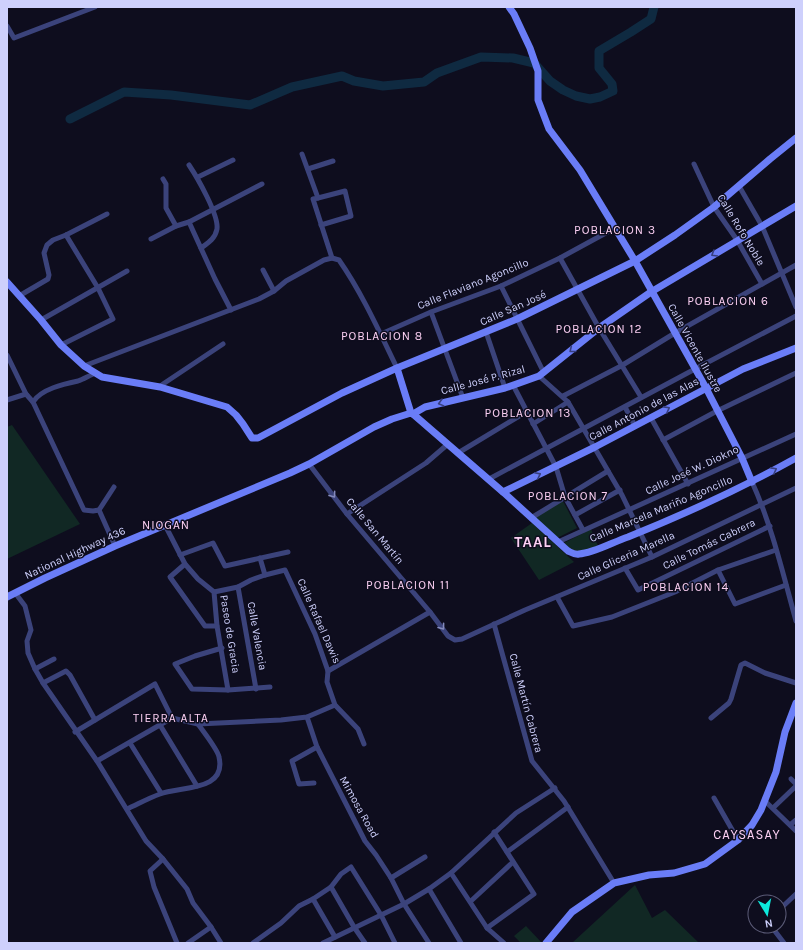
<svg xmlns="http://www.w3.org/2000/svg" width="803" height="950" font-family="Karla,sans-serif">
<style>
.green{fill:#112824}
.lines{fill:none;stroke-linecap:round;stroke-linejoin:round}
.river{stroke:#0f2a41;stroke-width:9}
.street{stroke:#3b437b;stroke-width:5}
.secondary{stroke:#6a7df7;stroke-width:7}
.oneway{stroke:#373f80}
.oneway2{stroke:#848abc}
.labels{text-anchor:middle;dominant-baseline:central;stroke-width:3;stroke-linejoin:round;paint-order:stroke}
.street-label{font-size:11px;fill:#ced0fc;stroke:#0e0d1e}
.neighbourhood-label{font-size:12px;letter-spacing:1px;fill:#fcd0f3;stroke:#0e0d1e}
.quarter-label{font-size:13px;letter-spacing:1px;fill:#fcd0f3;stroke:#0e0d1e}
.district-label{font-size:15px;font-weight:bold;letter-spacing:1px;fill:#fcd0f3;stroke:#0e0d1e}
</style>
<rect width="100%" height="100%" fill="#0e0d1e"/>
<g class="green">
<path d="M12,425L80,524L7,559V427Z"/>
<path d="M562,501L564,503L577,528L557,538L534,518Z"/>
<path d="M532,523L574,562L539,580L511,538Z"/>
<path d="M591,529L598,546C582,551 577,556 564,543Z"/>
<path d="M635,885L652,918L665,910L699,943H572Z"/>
<path d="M526,926L542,943H521L514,936Z"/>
</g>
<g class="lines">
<path class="river" d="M70,119L124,92L171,95L250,105L292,87L342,76L354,81L383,86L424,82L437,73L481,57L513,58L534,63L550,81L563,90L576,96L590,99L600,97L613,91L612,84L599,68V51L631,32L651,19L654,7"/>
<g class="street">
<path d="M7,26L14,38L95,7"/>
<path d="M302,154L318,198L313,199L332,258"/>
<path d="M694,164L714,207L737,240L762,284"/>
<path d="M189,165C197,177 219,215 217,229C215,239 208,243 201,248"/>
<path d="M308,169L333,161"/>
<path d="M198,177L233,160"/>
<path d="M163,179L166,184V208L176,226"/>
<path d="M739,186L762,226L796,307"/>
<path d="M318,198L345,191L351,216L321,225"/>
<path d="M189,222L215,279L231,310"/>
<path d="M151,239L176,226L189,222L262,184"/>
<path d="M560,258L599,328L641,397"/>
<path d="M263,270L274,291"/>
<path d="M501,286L544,373"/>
<path d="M19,296L48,279L49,275L44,253L47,245L53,240L66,235L107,214"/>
<path d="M431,312L463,398"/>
<path d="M41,320L127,271"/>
<path d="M486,332L505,388"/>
<path d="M381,334L431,312L501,286L560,258L615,228"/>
<path d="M61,345L113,319L98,288L66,235"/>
<path d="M7,355L26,394L33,402L84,510L93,511L99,510"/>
<path d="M84,366L259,299L274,291L286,281L324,260L332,258L339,260C362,293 379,331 397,368"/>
<path d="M539,376L568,402L622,495L652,557"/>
<path d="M513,385L556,467L565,497L583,530"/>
<path d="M160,387L163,384L223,344"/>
<path d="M563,396L621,366L675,333L796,265"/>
<path d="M7,400L26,394"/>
<path d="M33,402C41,389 64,384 78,381C84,379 90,375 96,373"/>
<path d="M625,407L635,426"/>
<path d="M651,418L688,484"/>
<path d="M533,424L568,402"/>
<path d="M663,440L717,411L796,373"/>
<path d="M458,453L526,412"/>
<path d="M309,464L347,514L430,612L448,636L455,640L462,639L525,610L652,557L796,488"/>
<path d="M489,479L695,369L796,316"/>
<path d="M752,482C772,526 783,574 796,621"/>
<path d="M114,487L99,510L115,546"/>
<path d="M347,514L426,463L448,444"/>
<path d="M575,515L620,490"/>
<path d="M531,518L608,471"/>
<path d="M165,525L185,564L198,579L214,592L217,626L228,690"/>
<path d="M558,542L796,434"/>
<path d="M180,555L213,543L225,566L288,552"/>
<path d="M260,558L265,575"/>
<path d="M185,564L170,577L205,626H217"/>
<path d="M625,568L638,590L770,526"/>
<path d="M718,570L735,604L786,585"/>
<path d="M238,587L256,689"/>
<path d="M214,592L238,587L251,580L265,575L285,570L315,634L328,671L327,682L335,705L358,729L364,744"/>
<path d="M16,594L25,606L31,630L27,641L28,653L35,669L43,683L97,761L146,841L163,859L187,889L193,903L211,927L221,943"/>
<path d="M557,597L573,626L612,617L675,592L718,570L776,550"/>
<path d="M494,624L532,761L564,801L614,883"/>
<path d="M222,648L195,656L175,664L192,689L228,690L270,687"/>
<path d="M35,669L54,659"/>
<path d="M328,671L430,612"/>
<path d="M43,683L66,671L70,675L95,720"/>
<path d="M307,717L317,747L365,841L376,855L391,878L404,904L429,943"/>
<path d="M711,718L729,703L731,699L741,665L745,663L765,673L796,683"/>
<path d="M160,725L197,786"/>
<path d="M75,732L155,684L172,718"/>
<path d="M130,743L161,793"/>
<path d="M97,761L172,718L198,724L281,720L307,717L335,705"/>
<path d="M791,779L796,784"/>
<path d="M314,783L299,784L292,761L317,747"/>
<path d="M714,798L738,840"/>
<path d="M765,801L796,831"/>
<path d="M773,808L796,786"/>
<path d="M127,809C138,804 149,798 160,794C180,786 227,792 219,757C218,750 203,731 198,724"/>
<path d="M790,825L796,820"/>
<path d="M507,852L568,807"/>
<path d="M163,859L150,871L154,887L177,943"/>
<path d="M451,873L487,928L504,943"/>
<path d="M391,878L425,857"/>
<path d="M331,887L354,927L365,943"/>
<path d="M429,889L461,943"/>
<path d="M313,899L335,937"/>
<path d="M471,901L513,862"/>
<path d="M779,910L796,894"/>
<path d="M771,926L784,943"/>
<path d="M487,928L534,894L494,832"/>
<path d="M188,943L211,927"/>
<path d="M253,943L281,923L299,906L313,899L331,887L341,874L351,867L381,915L395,943"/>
<path d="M323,943L404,904L429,889L451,873L516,813L555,788"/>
</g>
<g class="secondary">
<path d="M509,7L514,14L530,48L538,71V100L549,129L580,170L635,261L706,388L742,458L752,482"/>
<path d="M7,282L41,320L61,345L84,366L102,377L160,387L227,407L236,415L243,424L252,438H258L342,393L397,368L517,319L635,261L675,235L714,207L770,159L796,138"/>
<path d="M397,368L411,413"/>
<path d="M413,414L503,492L568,551C572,553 575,555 579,554C594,553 613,542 628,537C685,514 742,488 796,458"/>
<path d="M503,492L595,447L743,369L796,348"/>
<path d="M7,597L45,578L115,546L290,473L309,464L374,427L392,419L411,413L413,414L425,407L505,388L539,376L599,328L651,292L796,206"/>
<path d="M546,943L572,912L614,883L649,875L674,873L705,864L738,840L752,825L761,810L776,772L785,732L796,703"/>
</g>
</g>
<defs><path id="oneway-chevron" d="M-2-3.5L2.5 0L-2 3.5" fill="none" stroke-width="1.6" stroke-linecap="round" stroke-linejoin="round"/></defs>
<g class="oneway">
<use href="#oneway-chevron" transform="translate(714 254) rotate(149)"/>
<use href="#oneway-chevron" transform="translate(572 350) rotate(141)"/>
<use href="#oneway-chevron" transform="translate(441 403) rotate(165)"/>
<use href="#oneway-chevron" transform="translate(667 409) rotate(-28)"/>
<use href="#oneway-chevron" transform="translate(774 470) rotate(-28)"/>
<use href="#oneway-chevron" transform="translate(538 475) rotate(-26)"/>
</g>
<g class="oneway2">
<use href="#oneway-chevron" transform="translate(333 495) rotate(54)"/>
<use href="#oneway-chevron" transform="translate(442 627) rotate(53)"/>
</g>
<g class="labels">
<g class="street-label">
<text transform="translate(741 230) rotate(59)">Calle Rofo Noble</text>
<text transform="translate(473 284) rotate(-22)">Calle Flaviano Agoncillo</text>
<text transform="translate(513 308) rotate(-24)">Calle San José</text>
<text transform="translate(695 348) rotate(61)">Calle Vicente Ilustre</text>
<text transform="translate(483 380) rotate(-15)">Calle José P. Rizal</text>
<text transform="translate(644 409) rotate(-28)">Calle Antonio de las Alas</text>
<text transform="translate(692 470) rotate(-25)">Calle José W. Diokno</text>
<text transform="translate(661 509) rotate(-23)">Calle Marcela Mariño Agoncillo</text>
<text transform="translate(375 531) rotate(50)">Calle San Martín</text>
<text transform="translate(709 544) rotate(-26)">Calle Tomás Cabrera</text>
<text transform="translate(75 553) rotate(-25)">National Highway 436</text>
<text transform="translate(626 556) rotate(-24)">Calle Gliceria Marella</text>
<text transform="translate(319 621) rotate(66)">Calle Rafael Dawis</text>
<text transform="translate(230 634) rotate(81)">Paseo de Gracia</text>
<text transform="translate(257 636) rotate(80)">Calle Valencia</text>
<text transform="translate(526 703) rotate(75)">Calle Martín Cabrera</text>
<text transform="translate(359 807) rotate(61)">Mimosa Road</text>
</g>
<g class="neighbourhood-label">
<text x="615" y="230">POBLACION 3</text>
<text x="728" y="301">POBLACION 6</text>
<text x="599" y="329">POBLACION 12</text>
<text x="382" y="336">POBLACION 8</text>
<text x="528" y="413">POBLACION 13</text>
<text x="568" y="496">POBLACION 7</text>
<text x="166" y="525">NIOGAN</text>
<text x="408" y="585">POBLACION 11</text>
<text x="686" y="587">POBLACION 14</text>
<text x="171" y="718">TIERRA ALTA</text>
</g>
<g class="quarter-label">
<text x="747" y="834">CAYSASAY</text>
</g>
<g class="district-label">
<text x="533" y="542">TAAL</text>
</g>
</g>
<rect width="803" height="950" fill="none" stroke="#ced0fc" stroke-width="16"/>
<g transform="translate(767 914) rotate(170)"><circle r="19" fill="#0e0d1e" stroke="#5b5b77"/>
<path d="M0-3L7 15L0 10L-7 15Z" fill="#0de9dc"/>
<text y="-6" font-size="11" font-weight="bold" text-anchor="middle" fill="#ced0fc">N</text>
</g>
</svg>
